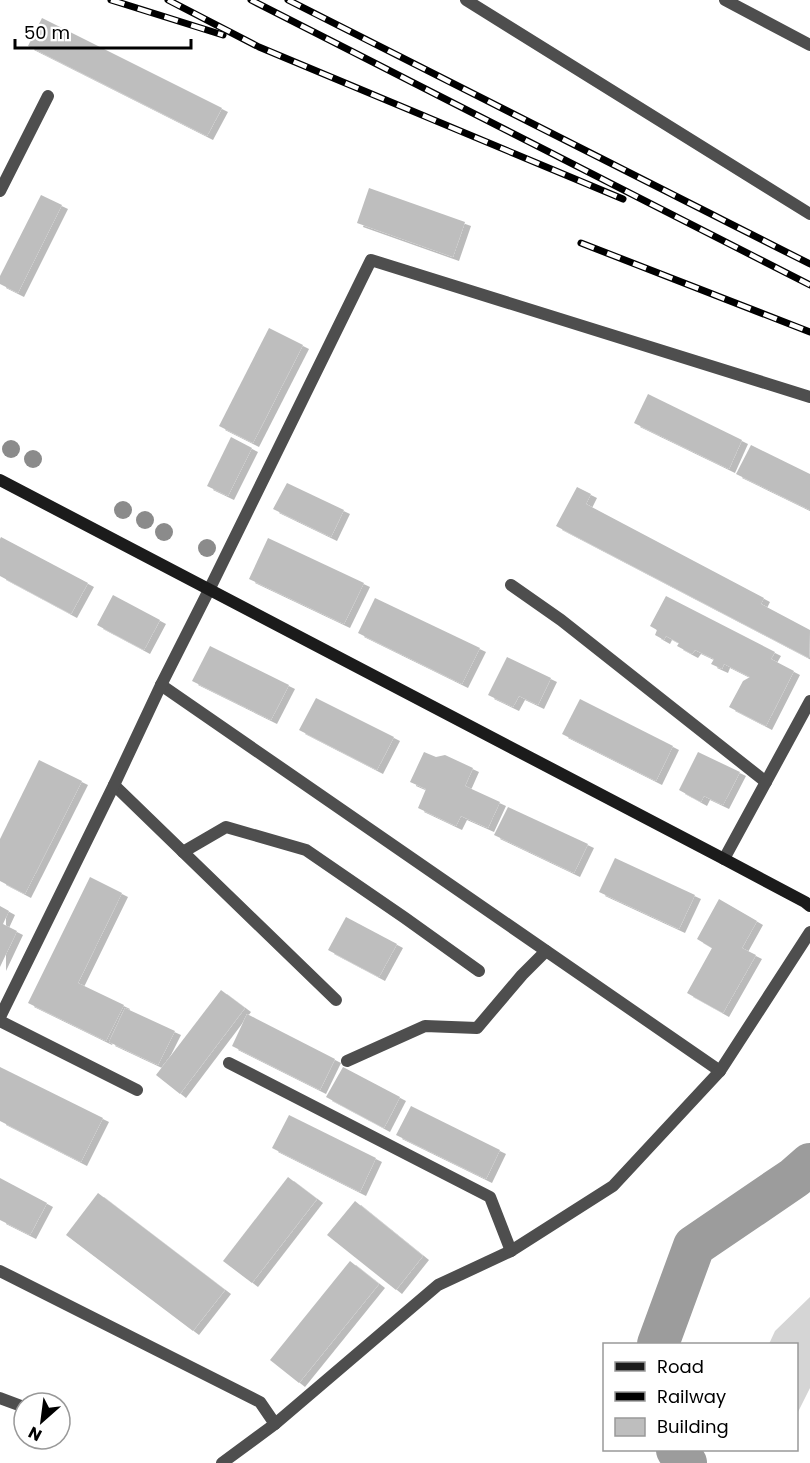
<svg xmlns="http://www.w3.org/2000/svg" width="810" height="1463" font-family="Poppins,sans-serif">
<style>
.green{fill:#d5d5d5}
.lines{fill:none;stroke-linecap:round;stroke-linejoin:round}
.river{stroke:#9c9c9c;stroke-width:42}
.building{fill:#bebebe;filter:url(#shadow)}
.lane{stroke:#4e4e4e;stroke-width:12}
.street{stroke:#4e4e4e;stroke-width:12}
.secondary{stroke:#1b1b1b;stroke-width:12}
.rail-casing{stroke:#000;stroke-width:7}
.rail{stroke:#fff;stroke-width:4.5;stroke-dasharray:14;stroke-linecap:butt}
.tree{fill:#8b8b8b}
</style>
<defs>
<filter id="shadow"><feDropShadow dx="6" dy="4" stdDeviation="0" flood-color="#0004"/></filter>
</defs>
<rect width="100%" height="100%" fill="#fff"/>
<path class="green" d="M810,1297V1388L797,1414L796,1344H769L775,1331Z"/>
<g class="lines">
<g class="river">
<path d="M658,1344L694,1246L794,1178L810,1164"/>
<path d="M677,1450L686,1463"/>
</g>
</g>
<g class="building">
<path d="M42,18L222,108L207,136L28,46Z"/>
<path d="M369,188L465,222L453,257L357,223Z"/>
<path d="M41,195L62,205L18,293L0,284V276Z"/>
<path d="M269,328L303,345L253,443L219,426Z"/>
<path d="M648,394L742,440L729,469L634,423Z"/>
<path d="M231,437L252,448L228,496L207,486Z"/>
<path d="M751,445L810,474V510L736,474Z"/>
<path d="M287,483L344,510L331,537L273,509Z"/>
<path d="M577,487L591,494L586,504L764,598L761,604L810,630L809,658L556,526Z"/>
<path d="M1,537L88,583L71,614L0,576V539Z"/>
<path d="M268,538L364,583L344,624L249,579Z"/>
<path d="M113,595L160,620L144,650L97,625Z"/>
<path d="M666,596L775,652L771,659L794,671L766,726L729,707L743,681L750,677L724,664L722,669L711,664L714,659L695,650L692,654L677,646L679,643L666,636L664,640L655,635L657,630L650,626Z"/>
<path d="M375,598L480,648L462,684L358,633Z"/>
<path d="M210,646L289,685L271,720L192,681Z"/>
<path d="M507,657L551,678L538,705L519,696L513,707L488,695Z"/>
<path d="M316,698L394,737L377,770L299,730Z"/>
<path d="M580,699L673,746L656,781L562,734Z"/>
<path d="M424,752L436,757L445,755L473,768L465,786L500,802L488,828L461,816L456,826L418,808L426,789L410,782Z"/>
<path d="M698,752L740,772L723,805L704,796L701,802L679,790Z"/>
<path d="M39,760L82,781L25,894L0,881V839Z"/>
<path d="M508,807L588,844L574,873L494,835Z"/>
<path d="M615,858L695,895L679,929L599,892Z"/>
<path d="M90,877L122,893L78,983L124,1005L106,1041L28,1003Z"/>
<path d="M719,899L757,921L742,948L756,955L723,1013L687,993L712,948L697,939Z"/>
<path d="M0,906L9,911L3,924L17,931L0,967Z"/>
<path d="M346,917L397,944L379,977L328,950Z"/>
<path d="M221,990L245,1008L180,1094L156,1075Z"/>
<path d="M125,1008L175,1031L158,1065L109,1042Z"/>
<path d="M247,1014L335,1059L320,1090L232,1046Z"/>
<path d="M0,1067L103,1118L81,1162L0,1121Z"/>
<path d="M343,1067L400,1097L384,1128L326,1097Z"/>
<path d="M411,1106L500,1150L486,1179L396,1135Z"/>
<path d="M289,1115L376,1158L360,1192L272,1148Z"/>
<path d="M288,1177L317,1199L252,1283L223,1261Z"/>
<path d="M0,1178L47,1203L30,1235L0,1220Z"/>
<path d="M98,1193L225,1290L193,1331L66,1235Z"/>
<path d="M355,1201L423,1256L396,1290L327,1235Z"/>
<path d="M350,1261L379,1284L299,1383L270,1360Z"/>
</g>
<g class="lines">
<path class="lane" d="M725,0L810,45"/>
<g class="street">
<path d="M466,0L810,214"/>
<path d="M0,191L48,96"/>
<path d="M511,585L561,620L766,782"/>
<path d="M161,685L720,1071"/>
<path d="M114,785L336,1000"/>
<path d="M183,852L226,827L306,850L405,918L479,971"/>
<path d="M724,859L810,701"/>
<path d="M0,1017L114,785L161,685L209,590L371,260L810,397"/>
<path d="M0,1021L137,1090"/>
<path d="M347,1061L425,1026L477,1028L522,975L546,951"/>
<path d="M229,1063L490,1197L511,1251"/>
<path d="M0,1271L260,1402L275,1424"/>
<path d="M0,1398L24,1407"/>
<path d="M222,1463L275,1424L438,1285L511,1251L613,1186L720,1071L810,932"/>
</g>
<path class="secondary" d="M0,480L724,859L805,902L810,906"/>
<g class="rail-casing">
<g id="rail">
<path d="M111,0L223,35"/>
<path d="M168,0L259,47L623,199"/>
<path d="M251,0L810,285"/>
<path d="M288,0L810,264"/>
<path d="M581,243L810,332"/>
</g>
</g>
<use href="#rail" class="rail"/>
</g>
<g class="tree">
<circle cx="11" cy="449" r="9"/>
<circle cx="33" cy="459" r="9"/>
<circle cx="123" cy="510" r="9"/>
<circle cx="145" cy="520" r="9"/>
<circle cx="164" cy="532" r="9"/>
<circle cx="207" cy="548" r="9"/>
</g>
<rect x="603" y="1343" width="195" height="108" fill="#ffffff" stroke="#999999" stroke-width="1.5"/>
<rect x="615" y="1362" width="30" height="9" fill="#1b1b1b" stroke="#999999" stroke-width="1.5"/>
<text x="657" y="1373" font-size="18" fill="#000000">Road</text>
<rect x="615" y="1392" width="30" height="9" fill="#000000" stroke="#999999" stroke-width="1.5"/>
<text x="657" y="1403" font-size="18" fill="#000000">Railway</text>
<rect x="615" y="1418" width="30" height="18" fill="#bebebe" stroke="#999999" stroke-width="1.5"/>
<text x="657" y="1433" font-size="18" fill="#000000">Building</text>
<g transform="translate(42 1421) rotate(208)"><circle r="28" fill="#ffffff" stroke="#999999" stroke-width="1.5"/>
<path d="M0-4.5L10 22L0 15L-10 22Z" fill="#000000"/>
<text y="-9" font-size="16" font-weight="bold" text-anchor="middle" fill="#000000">N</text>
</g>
<path d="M15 39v9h176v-9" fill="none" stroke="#000000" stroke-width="3"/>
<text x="24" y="39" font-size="18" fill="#000000" stroke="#ffffff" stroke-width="4.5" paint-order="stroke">50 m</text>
</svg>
